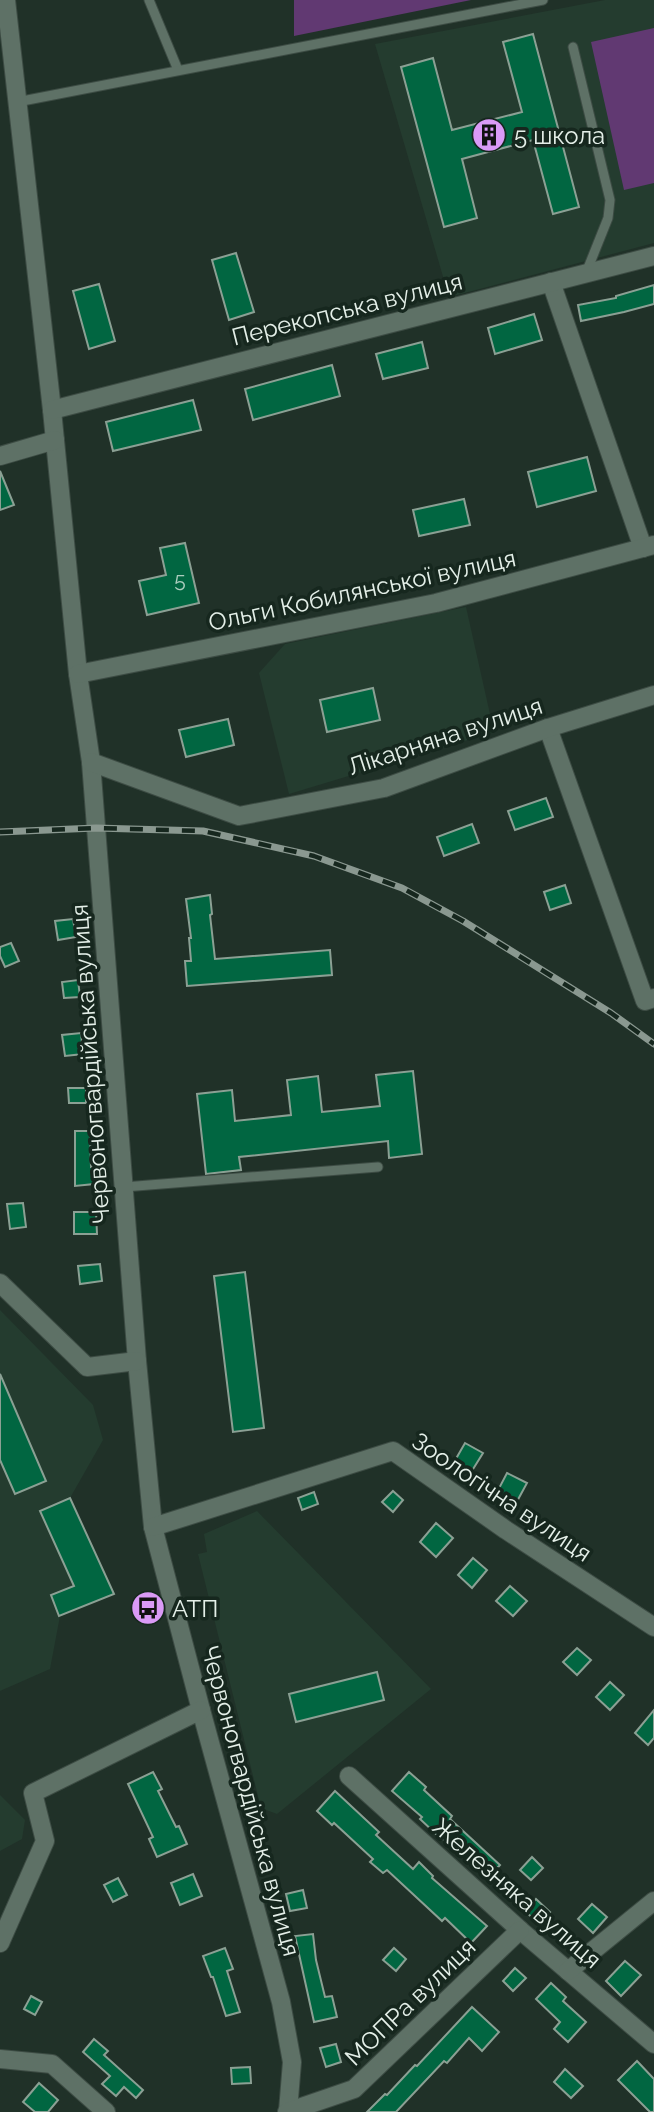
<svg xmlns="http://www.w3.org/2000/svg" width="654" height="2112" font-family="Raleway,sans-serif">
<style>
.built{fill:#243c2f}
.green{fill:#613972}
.building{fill:#016641;stroke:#8ba094;stroke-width:2}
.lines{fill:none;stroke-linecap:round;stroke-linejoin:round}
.lane-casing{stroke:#3d4c44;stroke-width:11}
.street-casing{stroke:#3d4c44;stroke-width:20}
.lane{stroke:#5e7166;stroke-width:9}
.street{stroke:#5e7166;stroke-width:18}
.rail-casing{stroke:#8a9890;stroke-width:7}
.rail{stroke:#16271e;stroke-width:4.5;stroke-dasharray:13;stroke-linecap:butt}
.labels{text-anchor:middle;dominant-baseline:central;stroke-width:7;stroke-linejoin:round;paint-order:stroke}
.number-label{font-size:21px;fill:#abcdbe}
.poi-label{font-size:24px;fill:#e4efe8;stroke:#16271e;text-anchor:start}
.street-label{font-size:24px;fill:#e4efe8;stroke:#16271e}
</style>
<rect width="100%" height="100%" fill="#203128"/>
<g class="built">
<path d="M605,0H654V243L449,297L375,44Z"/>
<path d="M466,607L494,732L289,794L259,673L285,644Z"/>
<path d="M0,1310L93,1405L103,1440L70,1498L114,1594L60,1616L50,1669L0,1691Z"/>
<path d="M257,1511L431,1689L277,1814L261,1808L198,1554L207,1552L204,1534Z"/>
<path d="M0,1795L25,1820L22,1839L0,1851Z"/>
</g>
<g class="green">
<path d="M294,0H471L294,36Z"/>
<path d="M654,28V183L624,190L591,42Z"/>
</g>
<g class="building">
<path d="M533,34L579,207L553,214L533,140L462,159L477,218L444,227L401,67L433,58L452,130L522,112L503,42Z"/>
<path d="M236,253L254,312L229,320L212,260Z"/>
<path d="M99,284L115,341L89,349L73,291Z"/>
<path d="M654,285V304L624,312L581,321L578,305L616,298V296Z"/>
<path d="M534,314L542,340L495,354L488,328Z"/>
<path d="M422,342L428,368L383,379L376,354Z"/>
<path d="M332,365L340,396L253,420L245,389Z"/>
<path d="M193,400L201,430L113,451L106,422Z"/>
<path d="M587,457L596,491L537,507L528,472Z"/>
<path d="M0,471L14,505L0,510Z"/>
<path d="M464,499L470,525L419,536L413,510Z"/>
<path d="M185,543L199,603L147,615L139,581L166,575L160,548Z"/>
<path d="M373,688L380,720L327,732L320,700Z"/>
<path d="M228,719L234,745L186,757L179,730Z"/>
<path d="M546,798L553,817L515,830L508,811Z"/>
<path d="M472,824L479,843L444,856L437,837Z"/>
<path d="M565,885L571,903L550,910L544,892Z"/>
<path d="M210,895L212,914L210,915L215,959L330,950L332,975L187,986L185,961H191L189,938H191L186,899Z"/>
<path d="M73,919L76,937L58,940L55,921Z"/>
<path d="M11,943L19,961L5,967L0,956V947Z"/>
<path d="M78,980L80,997L64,998L62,982Z"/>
<path d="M81,1033L83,1054L65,1056L62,1035Z"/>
<path d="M413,1071L422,1154L389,1158L388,1141L239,1157L241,1170L206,1174L197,1094L232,1090L235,1121L291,1115L287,1080L318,1076L322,1112L380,1106L376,1075Z"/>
<path d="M68,1088H86V1103H69Z"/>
<path d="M75,1131H90L91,1167H92L94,1184L75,1186Z"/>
<path d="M23,1203L26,1227L10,1229L7,1204Z"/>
<path d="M74,1212H96L97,1234H74Z"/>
<path d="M100,1264L102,1281L80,1284L78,1266Z"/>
<path d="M245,1272L264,1428L233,1432L214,1276Z"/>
<path d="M0,1374L46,1481L15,1494L0,1460Z"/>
<path d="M465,1443L483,1453L470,1474L453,1464Z"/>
<path d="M507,1473L527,1483L515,1505L496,1494Z"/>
<path d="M393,1491L403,1500L393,1512L382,1502Z"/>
<path d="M314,1492L318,1504L302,1510L298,1498Z"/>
<path d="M70,1498L114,1594L59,1616L51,1595L74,1586L40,1511Z"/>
<path d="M436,1523L453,1538L436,1557L420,1542Z"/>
<path d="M473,1558L487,1570L472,1588L458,1575Z"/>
<path d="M510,1586L527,1601L513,1616L496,1601Z"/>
<path d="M577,1648L591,1660L577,1675L563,1662Z"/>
<path d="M377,1672L384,1700L296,1722L289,1694Z"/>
<path d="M610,1682L624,1695L610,1710L596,1697Z"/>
<path d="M654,1710V1738L648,1745L635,1733Z"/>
<path d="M153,1772L162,1789L158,1791L176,1827L179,1826L187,1844L157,1857L149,1839L153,1837L128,1784Z"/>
<path d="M409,1772L426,1787L424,1790L452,1816L450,1819L500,1865L488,1878L464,1855L436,1834L420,1819L422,1817L392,1791Z"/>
<path d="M335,1791L379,1832L376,1835L413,1869L419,1862L433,1876L432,1878L487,1926L471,1943L445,1918L442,1921L387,1870L383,1873L370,1862L373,1859L334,1823L332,1825L317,1811Z"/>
<path d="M532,1857L543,1868L531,1880L520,1870Z"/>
<path d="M193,1874L202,1896L180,1905L171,1883Z"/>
<path d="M118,1878L127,1895L113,1902L104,1885Z"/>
<path d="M303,1890L307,1908L290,1911L286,1894Z"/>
<path d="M536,1899L550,1912L539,1924L525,1911Z"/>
<path d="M592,1904L607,1917L593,1933L578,1919Z"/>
<path d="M313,1934L316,1960L325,1997L332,1996L337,2017L314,2022L295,1936Z"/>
<path d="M225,1948L233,1969L227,1971L240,2012L226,2016L213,1977H211L203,1956Z"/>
<path d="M394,1948L406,1959L396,1971L383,1960Z"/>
<path d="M625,1961L641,1975L621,1996L606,1981Z"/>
<path d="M515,1968L526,1978L513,1991L503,1981Z"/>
<path d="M551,1983L566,1997L563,2001L586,2022L568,2042L554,2029L560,2022L536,1999Z"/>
<path d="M31,1996L42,2002L35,2015L24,2009Z"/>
<path d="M472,2007L499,2032L482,2051L469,2038L447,2063L444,2061L396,2112H367L385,2094L387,2095L415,2065L417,2066Z"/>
<path d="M94,2039L108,2051L104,2055L143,2090L136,2098L124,2087L116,2096L102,2084L110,2076L83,2052Z"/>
<path d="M336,2044L341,2062L326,2067L320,2048Z"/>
<path d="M637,2061L654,2079V2112H650L618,2080Z"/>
<path d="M250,2067L251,2083L232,2084L231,2068Z"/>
<path d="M565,2069L583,2086L571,2098L554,2082Z"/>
<path d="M39,2083L58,2100L48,2112H35L23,2102Z"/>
</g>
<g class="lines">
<g class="lane-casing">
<g id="lane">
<path d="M149,0L178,70"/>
<path d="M573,47L610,200L608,218L586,273"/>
<path d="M17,102L543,0"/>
<path d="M124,1187L378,1167"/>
</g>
</g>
<g class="street-casing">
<g id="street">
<path d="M6,0L52,410L78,674L91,762L137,1361L153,1527L201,1710L281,2002L292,2062L288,2111"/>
<path d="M551,282L643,548"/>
<path d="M52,410L654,256"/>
<path d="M0,456L55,440"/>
<path d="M78,674L436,603L654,545"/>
<path d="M548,728L645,1001L654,998"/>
<path d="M91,762L239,816L384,788L548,728L654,695"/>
<path d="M0,1283L87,1367L137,1361"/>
<path d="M153,1527L393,1451L506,1530L654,1627"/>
<path d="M349,1776L520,1930L654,2044"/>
<path d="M0,1943L45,1841L33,1793L201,1710"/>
<path d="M568,1971L654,1901"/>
<path d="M0,2059L52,2064L106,2112"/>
<path d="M287,2112L354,2089L520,1930"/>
</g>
</g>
<use href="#lane" class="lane"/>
<use href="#street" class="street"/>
<g class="rail-casing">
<path id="rail" d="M0,832L96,828L203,831L314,856L402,888L463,921L611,1013L654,1044"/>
</g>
<use href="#rail" class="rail"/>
</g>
<defs>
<g id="building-disc" transform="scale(1.75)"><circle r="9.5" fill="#da9af6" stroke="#16271e"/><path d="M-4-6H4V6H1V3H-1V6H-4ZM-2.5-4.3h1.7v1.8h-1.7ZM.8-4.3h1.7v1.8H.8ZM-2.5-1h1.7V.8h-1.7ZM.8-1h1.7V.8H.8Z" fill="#111"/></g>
<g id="bus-disc" transform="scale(1.75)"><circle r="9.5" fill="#da9af6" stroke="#16271e"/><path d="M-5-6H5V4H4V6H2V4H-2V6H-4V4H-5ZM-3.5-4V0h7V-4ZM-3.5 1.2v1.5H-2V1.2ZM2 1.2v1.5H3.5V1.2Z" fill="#111"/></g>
</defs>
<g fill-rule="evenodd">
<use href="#building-disc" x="489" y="135"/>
<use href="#bus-disc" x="148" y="1608"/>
</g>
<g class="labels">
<g class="number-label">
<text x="180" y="579">5</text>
</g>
<g class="poi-label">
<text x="514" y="135">5 школа</text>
<text x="172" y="1608">АТП</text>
</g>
<g class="street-label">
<text transform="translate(347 309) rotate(-14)">Перекопська вулиця</text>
<text transform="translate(362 590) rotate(-12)">Ольги Кобилянської вулиця</text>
<text transform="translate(445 736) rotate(-18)">Лікарняна вулиця</text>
<text transform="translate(90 1064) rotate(-94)">Червоногвардійська вулиця</text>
<text transform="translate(502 1497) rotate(34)">Зоологічна вулиця</text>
<text transform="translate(251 1801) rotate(75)">Червоногвардійська вулиця</text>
<text transform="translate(517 1893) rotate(41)">Железняка вулиця</text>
<text transform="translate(410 2002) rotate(-44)">МОПРа вулиця</text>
</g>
</g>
</svg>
